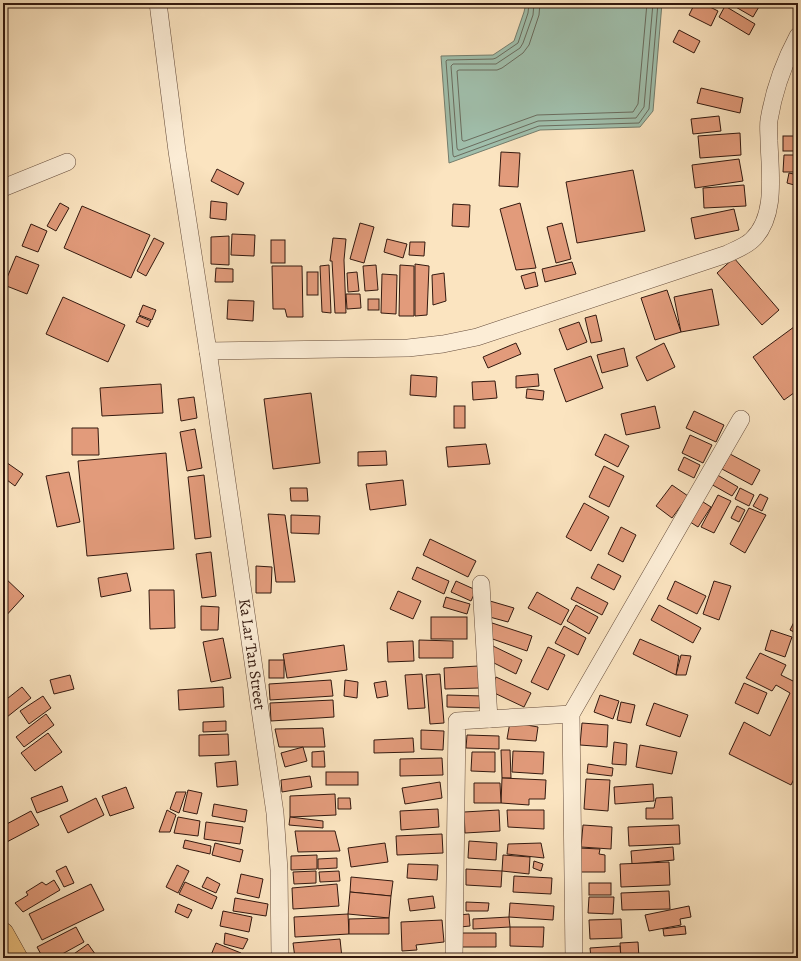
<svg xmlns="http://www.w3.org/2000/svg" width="801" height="961" font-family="Alegreya,serif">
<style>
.water{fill:#a0bfac;stroke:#747d6d}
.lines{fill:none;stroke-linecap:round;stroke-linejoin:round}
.shore{stroke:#6a6c5e;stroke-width:1}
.building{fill:#e29b7b;stroke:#33190f}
.minor-casing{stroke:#654c3b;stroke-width:18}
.major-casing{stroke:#33190f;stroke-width:22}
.minor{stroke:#fcedd6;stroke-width:17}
.major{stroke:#eec280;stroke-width:21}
.labels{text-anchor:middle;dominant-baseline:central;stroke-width:3;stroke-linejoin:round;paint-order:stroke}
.street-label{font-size:16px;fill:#33190f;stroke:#fcedd6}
</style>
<rect width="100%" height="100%" fill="#fbe4c0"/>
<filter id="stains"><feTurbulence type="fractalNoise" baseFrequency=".005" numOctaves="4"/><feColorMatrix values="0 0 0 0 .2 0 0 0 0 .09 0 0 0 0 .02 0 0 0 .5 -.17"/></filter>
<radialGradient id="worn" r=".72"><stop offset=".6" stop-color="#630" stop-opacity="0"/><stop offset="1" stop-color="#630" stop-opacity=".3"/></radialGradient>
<path class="water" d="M526,3H662L653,111L640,127L540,130L449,163L441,56L493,55L514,41L524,12Z"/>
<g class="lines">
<g class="shore">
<path d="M529,3L528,13L518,43L496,58L493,59L447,60L446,61L453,155L454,157L539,126L639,123L649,109L658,3"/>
<path d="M534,3L533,15L523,43L520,48L496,64H453L451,66L457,148L458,150H460L538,121L636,118L644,107L653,3"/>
<path d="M540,3L539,15L529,45L523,53L502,68L497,70H459L457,71L462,140L463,141H465L537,115L633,112L638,104L647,3"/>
</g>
</g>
<g class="building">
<path d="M695,3H702L718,11L711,26L689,15Z"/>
<path d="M736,3H757L760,5L753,17L734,6Z"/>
<path d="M725,6L755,24L749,35L719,17Z"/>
<path d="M679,30L700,41L694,53L673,42Z"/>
<path d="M3,88L7,96L3,98Z"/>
<path d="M701,88L743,98L740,113L697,103Z"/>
<path d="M719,116L721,131L693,134L691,119Z"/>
<path d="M740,133L741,155L700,158L698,136Z"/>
<rect x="783" y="136" width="15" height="15"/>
<path d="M501,152L520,153L518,187L499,186Z"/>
<path d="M784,155H798V172H783Z"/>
<path d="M739,159L743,181L695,188L692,165Z"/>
<path d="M217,169L244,183L238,195L211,181Z"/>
<path d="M633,170L645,231L577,243L566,182Z"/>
<path d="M789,173L798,175V186L787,183Z"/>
<path d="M744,185L746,206L704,208L703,188Z"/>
<path d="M211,201L227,203L226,220L210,218Z"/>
<path d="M60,203L69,208L56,231L47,226Z"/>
<path d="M520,203L536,268L516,270L500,209Z"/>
<path d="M453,204L470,205L469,227L452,226Z"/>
<path d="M82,206L150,235L131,278L64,248Z"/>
<path d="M734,209L739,230L695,239L691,218Z"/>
<path d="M360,223L374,227L364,263L350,259Z"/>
<path d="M562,223L571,259L556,263L547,227Z"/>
<path d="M31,224L47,231L38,252L22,246Z"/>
<path d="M3,234L8,239L3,244Z"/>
<path d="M232,234L255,235L254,256L231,255Z"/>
<path d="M229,236V265L211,264V237Z"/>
<path d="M154,238L164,243L146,276L137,271Z"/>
<path d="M333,238L346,239L344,260L346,313H335L332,261H330Z"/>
<path d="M387,239L407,244L403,258L384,252Z"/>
<rect x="271" y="240" width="14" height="23"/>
<path d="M410,242H425L424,256L409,255Z"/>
<path d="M16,256L39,265L27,294L4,285Z"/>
<path d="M734,258L779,310L762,325L717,273Z"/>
<path d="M572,262L576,274L545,282L542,269Z"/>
<path d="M415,264L429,266L427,315L415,316Z"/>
<path d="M329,265L331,313L322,312L320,266Z"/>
<path d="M376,265L378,290L365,291L363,266Z"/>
<path d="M400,265L414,266V316H399Z"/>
<path d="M272,266H302L303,317H287L285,309H273Z"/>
<path d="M216,268L233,269V282H215Z"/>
<rect x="307" y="272" width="11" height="23"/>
<path d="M357,272L359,291L348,292L347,273Z"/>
<path d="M535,272L538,286L525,289L521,276Z"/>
<path d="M444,273L446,301L433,305L432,275Z"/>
<path d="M382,274L397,275L396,314L381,313Z"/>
<path d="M712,289L719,325L681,332L674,297Z"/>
<path d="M667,290L681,332L655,340L641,298Z"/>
<path d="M346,294H360L361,308L347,309Z"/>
<path d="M63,297L125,325L108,362L46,334Z"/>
<rect x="368" y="299" width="11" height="11"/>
<path d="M228,300L254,301L253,321L227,319Z"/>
<path d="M143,305L156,310L152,320L139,315Z"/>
<path d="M596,315L602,341L591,343L585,318Z"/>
<path d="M139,316L151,321L148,327L136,322Z"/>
<path d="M579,322L587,342L567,350L559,329Z"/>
<path d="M798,324V390L784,400L753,357Z"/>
<path d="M516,343L521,354L488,368L483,357Z"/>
<path d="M664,343L675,367L647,381L636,357Z"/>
<path d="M624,348L628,366L602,373L597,355Z"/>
<path d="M591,356L603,388L566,402L554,369Z"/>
<path d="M538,374L539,386L516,388V376Z"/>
<path d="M411,375L437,377L436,397L410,395Z"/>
<path d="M495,381L497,398L473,400L472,382Z"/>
<path d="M161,384L163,413L102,416L100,388Z"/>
<path d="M527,389L544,391L543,400L526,398Z"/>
<path d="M311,393L320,463L273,469L264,399Z"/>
<path d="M194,397L197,418L181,421L178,399Z"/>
<rect x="454" y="406" width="11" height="22"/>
<path d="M655,406L660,428L626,435L621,414Z"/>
<path d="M694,411L724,425L716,442L686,428Z"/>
<path d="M72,428H98L99,455H72Z"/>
<path d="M195,429L202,468L187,471L180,432Z"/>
<path d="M605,434L629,446L618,467L595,455Z"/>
<path d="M690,435L712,445L703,463L682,453Z"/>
<path d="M486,444L490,464L448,467L446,447Z"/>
<path d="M386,451L387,465L358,466V452Z"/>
<path d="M166,453L174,549L87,556L78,461Z"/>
<path d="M730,454L760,470L752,485L722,469Z"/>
<path d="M684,457L700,465L694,478L678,470Z"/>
<path d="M3,460L23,474L15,486L3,477Z"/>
<path d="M604,466L624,476L609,507L589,497Z"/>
<path d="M69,472L80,522L57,527L46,476Z"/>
<path d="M714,473L738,487L732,496L709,483Z"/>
<path d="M204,475L211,537L195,539L188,477Z"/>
<path d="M403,480L406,505L370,510L366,484Z"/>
<path d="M672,485L688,496L672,518L656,506Z"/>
<path d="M290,488H307L308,501H291Z"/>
<path d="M740,488L754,495L749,506L735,499Z"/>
<path d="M760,494L768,498L762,511L753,506Z"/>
<path d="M718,495L731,501L714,533L701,527Z"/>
<path d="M700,500L711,507L698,527L687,520Z"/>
<path d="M584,503L609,517L591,551L566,537Z"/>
<path d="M737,506L745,510L739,522L731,518Z"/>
<path d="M749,508L766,515L745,553L730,544Z"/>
<path d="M268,514L285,515L295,582H276Z"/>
<path d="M291,515L320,516L319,534L291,533Z"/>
<path d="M621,527L636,535L623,562L608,554Z"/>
<path d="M430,539L476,561L468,577L423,555Z"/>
<path d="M211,552L216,596L202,598L196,554Z"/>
<path d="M598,564L621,576L614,590L591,578Z"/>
<path d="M256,566L272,567L271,593H256Z"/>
<path d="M417,567L449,581L444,594L412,579Z"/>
<path d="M127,573L131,591L101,597L98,578Z"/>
<path d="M3,576L24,596L3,619Z"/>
<path d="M456,581L476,590L471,601L451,592Z"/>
<path d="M675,581L706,596L697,614L667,599Z"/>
<path d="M714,581L731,586L719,620L703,614Z"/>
<path d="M577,587L608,603L602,615L571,599Z"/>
<path d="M149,590H174L175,628L150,629Z"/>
<path d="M398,591L421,601L413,619L390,609Z"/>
<path d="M537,592L569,610L561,625L528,608Z"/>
<path d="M446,597L470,604L467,614L443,607Z"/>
<path d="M490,601L514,608L508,622L486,616Z"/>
<path d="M576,605L598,617L589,634L567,621Z"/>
<path d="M659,605L701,628L693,643L651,620Z"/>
<path d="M201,606L219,607L218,630H201Z"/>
<path d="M798,614V634L790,630Z"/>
<rect x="431" y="617" width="36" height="22"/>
<path d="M489,622L532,636L527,651L484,636Z"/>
<path d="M564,626L586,638L578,655L555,643Z"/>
<path d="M771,630L792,637L785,657L765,650Z"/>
<path d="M223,638L231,678L211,682L203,642Z"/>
<path d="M640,639L679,656L676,675L633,654Z"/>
<path d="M419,640L453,641V658H419Z"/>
<path d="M413,641L414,661L388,662L387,642Z"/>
<path d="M344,645L347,670L287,678L283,654Z"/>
<path d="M493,646L522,660L516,674L486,659Z"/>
<path d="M548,647L565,655L548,690L531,682Z"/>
<path d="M760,653L786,665L781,675L793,681L797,674L798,675V771L791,785L729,754L744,722L770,736L790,693L776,685L772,691L746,678Z"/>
<path d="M681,655L691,656L686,675H676Z"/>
<rect x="269" y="660" width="15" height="18"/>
<path d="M478,666L479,688L445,689L444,668Z"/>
<path d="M422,674L425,708L408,709L405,675Z"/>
<path d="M440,674L444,723L430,724L426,675Z"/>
<path d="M70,675L74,689L54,694L50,680Z"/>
<path d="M496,677L531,693L524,707L490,691Z"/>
<path d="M331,680L333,696L270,700L269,684Z"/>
<path d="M345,680L358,682L357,698L344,696Z"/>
<path d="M386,681L388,696L377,698L374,683Z"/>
<path d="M744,683L767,693L758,714L735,703Z"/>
<path d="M22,687L31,698L7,717L3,712V702Z"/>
<path d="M223,687L224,707L179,710L178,690Z"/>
<path d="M447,695L483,696V708L447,707Z"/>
<path d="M600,695L619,701L613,719L594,712Z"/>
<path d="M43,696L51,708L29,724L20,711Z"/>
<path d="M333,700L334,717L271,721L270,703Z"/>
<path d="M621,702L635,705L631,723L617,720Z"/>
<path d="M654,703L688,715L680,737L646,725Z"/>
<path d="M46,714L54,725L24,747L16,737Z"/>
<path d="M226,721V731L203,732V722Z"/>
<path d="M510,722L538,727L536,741L507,739Z"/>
<path d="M582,723L608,725L607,747L580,745Z"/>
<path d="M323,728L325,747H279L275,729Z"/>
<path d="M421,730L444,731L443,750L421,749Z"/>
<path d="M48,733L62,752L35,771L21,753Z"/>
<path d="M228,734L229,755L199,756V735Z"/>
<path d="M467,735L499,736V749L466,748Z"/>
<path d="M413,738L414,752L374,753V740Z"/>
<path d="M614,742L627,744L626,765L612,764Z"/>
<path d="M640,745L677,752L672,774L636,767Z"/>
<path d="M303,747L307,761L285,767L281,753Z"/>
<path d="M501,750H510L511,778H502Z"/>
<path d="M324,751L325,767H312V752Z"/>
<path d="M513,751L544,752L543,774L512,772Z"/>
<path d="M472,752H495V772L471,771Z"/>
<path d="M442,758L443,775L400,776V759Z"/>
<path d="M236,761L238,785L217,787L215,763Z"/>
<path d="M588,764L613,768L612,776L587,773Z"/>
<rect x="326" y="772" width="32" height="13"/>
<path d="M310,776L312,787L282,792L281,780Z"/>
<path d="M502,778L546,780L545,799H529V805L501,803Z"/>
<path d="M586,779L610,780L608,811L584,809Z"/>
<path d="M440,782L442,798L405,804L402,788Z"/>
<path d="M474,783H500L501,803H474Z"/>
<path d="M653,784L654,801L615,804L614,787Z"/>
<path d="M62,786L68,801L37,813L31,798Z"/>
<path d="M126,787L134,808L110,816L102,796Z"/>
<path d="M188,790L202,793L197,814L183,811Z"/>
<path d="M176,792H186L179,813L170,809Z"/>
<path d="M335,794L336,815L290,817V796Z"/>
<path d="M672,797L673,819H646V808H654L656,798Z"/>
<path d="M96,798L104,815L68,833L60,816Z"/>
<path d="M338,798H350L351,809H338Z"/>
<path d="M214,804L247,810L245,822L212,816Z"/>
<path d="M438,809L439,827L401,830L400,811Z"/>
<path d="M167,810L176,815L170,832H159Z"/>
<path d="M499,810L500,831L465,833L464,812Z"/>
<path d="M507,810H544V829L508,827Z"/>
<path d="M31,811L39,825L3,844V826Z"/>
<path d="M178,817L200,821L198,836L174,833Z"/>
<path d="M290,817L323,821V828L289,825Z"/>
<path d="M206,822L243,827L240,844L204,839Z"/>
<path d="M583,825L612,827L611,849L581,847Z"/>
<path d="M679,825L680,844L629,846L628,827Z"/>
<path d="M295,831H335L340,851L298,852Z"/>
<path d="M442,834L443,853L397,855L396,836Z"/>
<path d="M185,840L211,846L210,854L183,848Z"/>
<path d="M469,841L497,843L496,860L468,858Z"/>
<path d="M215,843L243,850L240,862L212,855Z"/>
<path d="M385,843L388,862L351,867L348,848Z"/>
<path d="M541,843L544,858L507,854L508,844Z"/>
<path d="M673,847L674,860L632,864L631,851Z"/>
<path d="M579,848L600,849L599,854L605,855V872H579Z"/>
<path d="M317,855V869L291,870V856Z"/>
<path d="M503,855L530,857L529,874L502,871Z"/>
<path d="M337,858V868L318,869V859Z"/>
<path d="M534,861L543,864L541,871L533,868Z"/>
<path d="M669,862L670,885L621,887L620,864Z"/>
<path d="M408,864L438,865L437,880L407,878Z"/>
<path d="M177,865L189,871L178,893L166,887Z"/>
<path d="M66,866L74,883L64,887L56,871Z"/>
<path d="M466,869L502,871L501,887L466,885Z"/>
<path d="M316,871V883L294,884L293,872Z"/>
<path d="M339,871L340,881L320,882L319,872Z"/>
<path d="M241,874L263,879L259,898L237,893Z"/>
<path d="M514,876L552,878L551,894L513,892Z"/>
<path d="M207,877L220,884L216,893L202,887Z"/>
<path d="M351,877L393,881L391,896L350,892Z"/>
<path d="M54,880L60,890L23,912L15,903L28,895L26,892L42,882L46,885Z"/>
<path d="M185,882L217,897L212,909L179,894Z"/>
<rect x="589" y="883" width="22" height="12"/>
<path d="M91,884L104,910L42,940L29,914Z"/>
<path d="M337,884L339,906L293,909L292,888Z"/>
<path d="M669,891L670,909L622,910L621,893Z"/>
<path d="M350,892L391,896L389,918L348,914Z"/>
<path d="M433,896L435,908L410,911L408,899Z"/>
<path d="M589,897H614L613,914L588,913Z"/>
<path d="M235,898L268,904L266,916L233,911Z"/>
<path d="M466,902L489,903L488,911H466Z"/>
<path d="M510,903L554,906L553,920L509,917Z"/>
<path d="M178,904L192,910L188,918L175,912Z"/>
<path d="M689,906L691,917L680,919L681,925L649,931L645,915Z"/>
<path d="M223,911L252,917L249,932L220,926Z"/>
<path d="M348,914L349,934L295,937L294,917Z"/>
<path d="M469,914L470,926L460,927L459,915Z"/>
<path d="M509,917L510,927L473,929V919Z"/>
<path d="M389,918V934H349V919Z"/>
<path d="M621,919L622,938L590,939L589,920Z"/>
<path d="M442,920L444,942L416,945L417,950L402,951L401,922Z"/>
<path d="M685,926L686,934L664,936L663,929Z"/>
<path d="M76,927L84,942L55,958H43L37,947Z"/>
<path d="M510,927H544L543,947L510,946Z"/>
<path d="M225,933L248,939L243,949L224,944Z"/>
<path d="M458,933H496V947H457Z"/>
<path d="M340,939L342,958H295L293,943Z"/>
<path d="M638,942L639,958H621L620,943Z"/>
<path d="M216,943L241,953L239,958H219L211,955Z"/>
<path d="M88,944L98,958H68Z"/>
<path d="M620,946L621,958H591L590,948Z"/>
<path d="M398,955L430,956V958H399Z"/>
</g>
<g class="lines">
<g class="minor-casing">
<g id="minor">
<path id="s1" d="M158,3L177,151L208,351L275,813L279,870L280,958"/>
<path d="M3,188L67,162"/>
<path d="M208,351L408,348L443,344L477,337L727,254C735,250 746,246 752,240C777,217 770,173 769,141C769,134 768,126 769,120C774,90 784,62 798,36"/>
<path d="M481,584L489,719"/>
<path d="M454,958L457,721L571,714"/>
<path d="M574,958L571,714L741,419"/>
</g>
</g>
<g class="major-casing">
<path id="major" d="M3,933L17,958"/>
</g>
<use href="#minor" class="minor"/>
<use href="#major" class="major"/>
</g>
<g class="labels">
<g class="street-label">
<text stroke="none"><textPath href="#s1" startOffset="658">Ka Lar Tan Street</textPath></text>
</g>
</g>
<rect width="801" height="961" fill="none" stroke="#fbe4c0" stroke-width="16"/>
<rect x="4" y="4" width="793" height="953" fill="none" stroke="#33190f" stroke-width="2"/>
<rect x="8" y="8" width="785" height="945" fill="none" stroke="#33190f"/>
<rect width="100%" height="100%" filter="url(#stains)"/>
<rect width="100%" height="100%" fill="url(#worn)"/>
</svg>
